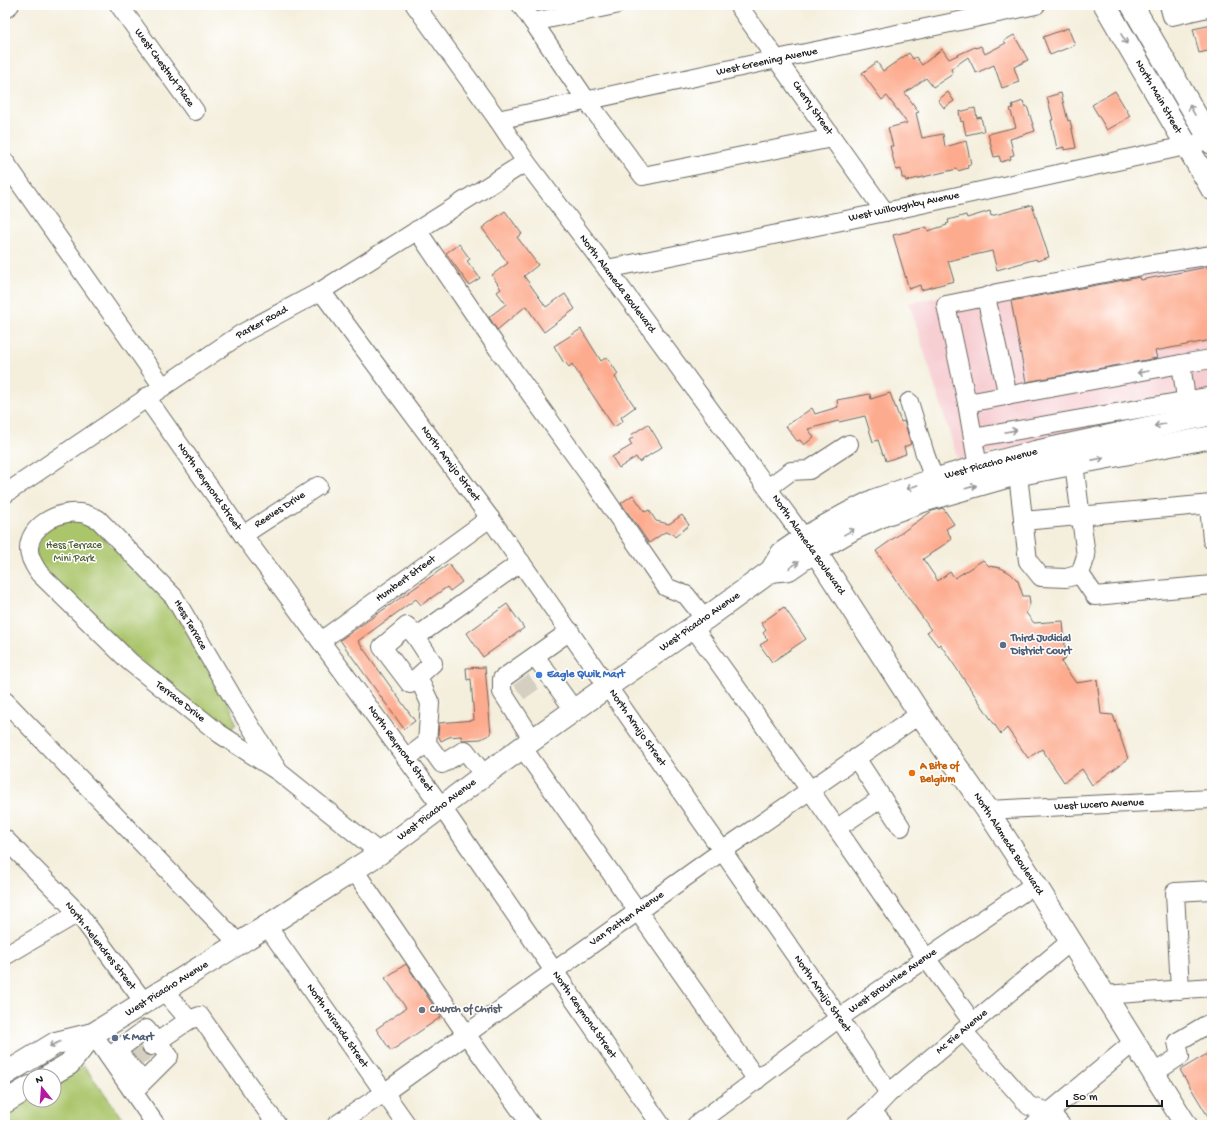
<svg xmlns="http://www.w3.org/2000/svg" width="1217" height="1130" font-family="'Gochi Hand',sans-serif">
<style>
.built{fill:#f7cfd3}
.green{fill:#aac56b;stroke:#637044}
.building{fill:#fdab8e}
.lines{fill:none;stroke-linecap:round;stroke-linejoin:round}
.minor-tunnel{stroke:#d4cfc0;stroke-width:18;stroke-dasharray:18 9;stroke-linecap:butt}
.minor-casing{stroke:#686660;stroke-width:20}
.major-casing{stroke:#686660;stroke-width:24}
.minor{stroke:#fff;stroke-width:18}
.major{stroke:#fff;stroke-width:22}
.oneway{stroke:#999}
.service-dot{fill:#5c6f8a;stroke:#fff;stroke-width:1.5}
.shop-dot{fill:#3f7fe0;stroke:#fff;stroke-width:1.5}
.food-dot{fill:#e8710a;stroke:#fff;stroke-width:1.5}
.worship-dot{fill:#6b7280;stroke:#fff;stroke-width:1.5}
.labels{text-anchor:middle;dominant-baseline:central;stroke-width:3;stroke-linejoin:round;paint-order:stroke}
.street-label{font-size:11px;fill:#1c1c1c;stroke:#fff}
.park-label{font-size:11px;fill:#55603c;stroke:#fff}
.service-label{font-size:11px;font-weight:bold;fill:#4e5e75;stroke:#fff;text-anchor:start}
.shop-label{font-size:11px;font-weight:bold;fill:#366cbe;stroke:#fff;text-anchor:start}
.food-label{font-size:11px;font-weight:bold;fill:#c56008;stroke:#fff;text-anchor:start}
.worship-label{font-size:11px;font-weight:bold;fill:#5b616d;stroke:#fff;text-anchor:start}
</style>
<rect width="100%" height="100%" fill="#fff"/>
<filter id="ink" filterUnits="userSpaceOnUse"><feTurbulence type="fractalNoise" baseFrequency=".025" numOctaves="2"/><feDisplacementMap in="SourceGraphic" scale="8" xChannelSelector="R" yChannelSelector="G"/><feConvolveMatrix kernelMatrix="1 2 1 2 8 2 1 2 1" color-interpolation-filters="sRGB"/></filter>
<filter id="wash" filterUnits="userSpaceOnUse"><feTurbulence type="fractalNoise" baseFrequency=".012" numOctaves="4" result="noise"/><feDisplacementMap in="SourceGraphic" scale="16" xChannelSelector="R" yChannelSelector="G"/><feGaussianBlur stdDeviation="0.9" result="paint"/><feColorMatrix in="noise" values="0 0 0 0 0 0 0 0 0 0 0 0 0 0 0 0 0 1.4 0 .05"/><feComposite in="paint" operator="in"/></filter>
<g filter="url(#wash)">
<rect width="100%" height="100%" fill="#f4efdd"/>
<path class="built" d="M1212,246V405L958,460L909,303Z"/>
<g class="green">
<path d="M79,518L92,526L169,603L232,710L236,723L232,729L224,730L140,661L38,563L36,550L44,532L54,524Z"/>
<path d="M84,1066L128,1125H5V1115L30,1099L54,1100V1085Z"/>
</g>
<g id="blocks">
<g class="building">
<path d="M1212,25V50L1199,53L1193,29Z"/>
<path d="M1068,28L1075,45L1050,55L1043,37Z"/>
<path d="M1014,35L1028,60L1014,67L1019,82L1002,88L994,65L976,73L968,57L951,69L953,74L933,87L926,78L905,93L919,112L916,113L922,138L943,134L945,147L966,141L971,164L967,165L968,168L958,171L957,169L906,181L905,178H902L901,169L896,170L890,146H893L888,128L907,123L887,96L882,100L862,73L877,62L883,71L909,53L913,59L916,57L922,65L942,49L949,59L975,47L976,48L981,46L985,54L1006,43L1004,41Z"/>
<path d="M1115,91L1130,116L1123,121L1107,130L1092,105Z"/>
<path d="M948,92L954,101L944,108L938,100Z"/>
<path d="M1061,93L1068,121L1070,120L1076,148L1064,150V147L1057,149L1051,120H1053L1047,97Z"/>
<path d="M1023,101L1025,107L1027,106L1035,131L1010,139L1014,155L1010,156L1011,159L1001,162L999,156L994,157L988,134L1016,127L1010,109L1013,108L1012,105Z"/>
<path d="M975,108L977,118L981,117L984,131L966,135L963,121L961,122L959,112Z"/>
<path d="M1032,205L1049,257L1037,261L1036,259L997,270L992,251L948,261L954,281L921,290L920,285L909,289L893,235L927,227L928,231L947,225L946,224L949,223L948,220L966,215L967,218L990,211L991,216Z"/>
<path d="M505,211L522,234L517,237L538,265L524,276L546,307L565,294L575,309L544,332L526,306L497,330L489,317L506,304L497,292L501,289L492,275L508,263L482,228Z"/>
<path d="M459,244L470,259L467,261L480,278L469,285L446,253Z"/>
<path d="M1212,266V340L1155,351L1157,358L1026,382L1011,301L1140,277L1141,280Z"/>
<path d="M581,329L601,361L607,357L618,374L615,377L635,407L621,417L623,421L614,427L572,364L569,367L565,362L564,363L554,346Z"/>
<path d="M890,393L901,422L904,421L911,444L904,447L906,454L886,461L884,454L883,455L878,440L873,442L865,416L839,422L838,421L808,429L814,437L804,445L800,440L797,441L786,426L812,408L815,414L838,407L837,400L870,394L871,399Z"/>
<path d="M648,424L662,447L639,462L636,457L619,468L612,457L632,445L629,440L633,438L631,435Z"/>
<path d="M633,495L645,512L649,510L656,521L669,524L682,515L689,525L675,537L673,534L665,532L649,543L621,503Z"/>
<path d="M943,508L954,524L946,529L952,539L923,559L938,581L950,572L955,578L983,560L989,566L1001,568L1010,573L1018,581L1023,596H1029L1030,604L1026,613L1034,623L1063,621L1066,658L1061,662L1076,683L1097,680L1101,714L1113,715L1128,759L1092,785L1082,769L1064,782L1042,749L1028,758L1007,728L1001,734L940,644L938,646L927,632L931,630L876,551L932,511Z"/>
<path d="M449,564L462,582L450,591L447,587L421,605L416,599L358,641L415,721L404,729L340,640Z"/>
<path d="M507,604L524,628L483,657L467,633Z"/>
<path d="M784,607L806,639L772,662L760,645L768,640L763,633L766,630L761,623Z"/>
<path d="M485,667L491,734L481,739L462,740L461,736L449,737L441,741L438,735L439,723L474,720L471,679L467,680L466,668Z"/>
<path d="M406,964L441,1017L391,1051L376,1029L406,1008L385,978Z"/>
<path d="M1212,1051V1123L1180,1070Z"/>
</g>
</g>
</g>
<g filter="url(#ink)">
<use href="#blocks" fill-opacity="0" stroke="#686660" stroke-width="1"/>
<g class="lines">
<g class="minor-tunnel">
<path d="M519,692L536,680"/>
<path d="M133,1061L151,1046"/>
</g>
<g class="minor-casing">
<g id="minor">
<path d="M119,5L195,111"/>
<path d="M415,5L498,120L526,162L607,269L804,538"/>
<path d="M521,5L533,22"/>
<path d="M615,5L533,22L587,101L643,176L832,138"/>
<path d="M738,5L885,212"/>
<path d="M1169,5L1172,16L1212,7"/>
<path d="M5,9L10,5"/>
<path d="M498,120L777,59L1036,5"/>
<path d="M5,162L163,387"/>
<path d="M417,230L498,349L589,475L666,587L686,595L705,619"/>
<path d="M607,269L885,212L1199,143"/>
<path d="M321,291L490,518L839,1018L889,1093"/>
<path d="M986,297L997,293L1147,265L1212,255"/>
<path d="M146,397L243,535L441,806L554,971L661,1125"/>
<path d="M909,402L925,454L934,479"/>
<path d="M967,403L1181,364"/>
<path d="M1188,412L1181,364L1212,359"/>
<path d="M973,438L1212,396"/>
<path d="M978,467L967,403L946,305L986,297L1008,396"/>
<path d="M1018,475L1028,561L1041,577L1066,578L1080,574L1086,556L1074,464"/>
<path d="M768,488L791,471L809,470L849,444"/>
<path d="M5,494L241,334L321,291L526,162"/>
<path d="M1209,505L1212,540"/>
<path d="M1023,521L1212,504"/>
<path d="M243,535L318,486"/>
<path d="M1080,574L1095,596L1212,585"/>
<path d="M693,627L810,790L926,958L973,1023"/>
<path d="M416,637L433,663L410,684L382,647L407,626L416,637L521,562"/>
<path d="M322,640L490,518"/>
<path d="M535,656L574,710"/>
<path d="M5,701L239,944"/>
<path d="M533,740L502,692V679L570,631"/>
<path d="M427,743L442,764L465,750L484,775"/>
<path d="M522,747L757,1080"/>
<path d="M407,758L427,743L430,703L418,677"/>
<path d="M856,758L901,827"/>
<path d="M279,772L236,703L174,597L98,519C92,517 86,513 80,513C59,510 28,526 29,550C29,558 35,567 39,573L130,662L220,734L279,772L380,853"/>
<path d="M987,810L1212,799"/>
<path d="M846,822L882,798"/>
<path d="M5,839L78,913L144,1002"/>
<path d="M354,870L466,1034L531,1125"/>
<path d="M267,926L407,1125"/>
<path d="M5,956L78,913"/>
<path d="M1180,990L1175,892L1212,890"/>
<path d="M164,991L189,1020"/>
<path d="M1105,995L1212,987"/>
<path d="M963,1031L1029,1106L1050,1112L1061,1125"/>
<path d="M93,1034L156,1125"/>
<path d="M151,1046L189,1020L200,1016L277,1125"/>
<path d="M1154,1073L1180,1056L1177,1042L1206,1025L1212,1024"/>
<path d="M133,1092L169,1056L146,1029L119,1049L121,1056L143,1081"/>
<path d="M872,1111L884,1125"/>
<path d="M336,1125L384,1093L722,851L920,714"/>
<path d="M696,1125L839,1018L1035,884"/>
<path d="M855,1125L872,1111L889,1093L1071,941"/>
<path d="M1034,1125L1135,1041"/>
</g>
</g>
<g class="major-casing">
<g id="major">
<path d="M1105,5L1212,189"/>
<path d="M1132,5L1212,143"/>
<path d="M804,538L815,551L920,714L987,810L1035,884L1186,1125"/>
<path d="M771,571L789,569L815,551L853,529L884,515L926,500L1010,476L1212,437"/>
<path d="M5,1074L56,1043L93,1034L267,926L380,853L484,775L608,686L705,619L771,571L782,553L804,538L847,514L875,500L933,480L978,467L1035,452L1212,414"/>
<path d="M48,1076L69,1064L93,1034"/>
<path d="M5,1102L30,1087"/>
</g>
</g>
<use href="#minor" class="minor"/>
<use href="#major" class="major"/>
</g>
<defs><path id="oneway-shaft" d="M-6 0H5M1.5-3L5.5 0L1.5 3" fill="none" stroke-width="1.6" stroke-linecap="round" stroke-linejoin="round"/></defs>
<g class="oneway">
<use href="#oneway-shaft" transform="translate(1124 39) rotate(60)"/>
<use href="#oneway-shaft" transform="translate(1192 110) rotate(-120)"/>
<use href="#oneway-shaft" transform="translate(1143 372) rotate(170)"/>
<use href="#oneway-shaft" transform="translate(1160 425) rotate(168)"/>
<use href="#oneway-shaft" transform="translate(1011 431) rotate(-10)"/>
<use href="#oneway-shaft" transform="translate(1098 459) rotate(-11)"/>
<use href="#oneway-shaft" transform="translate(912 487) rotate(160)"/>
<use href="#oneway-shaft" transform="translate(971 487) rotate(-16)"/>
<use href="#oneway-shaft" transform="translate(849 532) rotate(-29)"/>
<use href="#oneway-shaft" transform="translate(794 565) rotate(-34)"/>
<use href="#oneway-shaft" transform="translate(55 1044) rotate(156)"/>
</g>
</g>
<g class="service-dot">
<circle cx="1003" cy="645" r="4"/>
<circle cx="115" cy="1038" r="4"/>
</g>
<circle class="shop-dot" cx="539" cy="675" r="4"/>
<circle class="food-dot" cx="912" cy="773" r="4"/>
<circle class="worship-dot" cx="422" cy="1010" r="4"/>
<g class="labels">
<g class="street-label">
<text transform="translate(767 62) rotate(-12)">West Greening Avenue</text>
<text transform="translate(164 68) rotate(54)">West Chestnut Place</text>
<text transform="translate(1158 97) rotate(60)">North Main Street</text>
<text transform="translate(812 108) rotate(55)">Cherry Street</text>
<text transform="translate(904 207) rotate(-12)">West Willoughby Avenue</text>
<text transform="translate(617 284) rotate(53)">North Alameda Boulevard</text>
<text transform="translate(262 323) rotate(-29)">Parker Road</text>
<text transform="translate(450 464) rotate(53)">North Armijo Street</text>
<text transform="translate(991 464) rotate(-15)">West Picacho Avenue</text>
<text transform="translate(209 487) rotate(55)">North Reymond Street</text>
<text transform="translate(280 510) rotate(-33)">Reeves Drive</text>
<text transform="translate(808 545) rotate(55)">North Alameda Boulevard</text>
<text transform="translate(406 579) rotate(-36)">Humbert Street</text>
<text transform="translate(700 622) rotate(-35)">West Picacho Avenue</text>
<text transform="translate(190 625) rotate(60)">Hess Terrace</text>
<text transform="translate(180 702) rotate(38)">Terrace Drive</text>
<text transform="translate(637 728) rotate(55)">North Armijo Street</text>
<text transform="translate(400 749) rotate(54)">North Reymond Street</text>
<text transform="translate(1099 805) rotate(-3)">West Lucero Avenue</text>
<text transform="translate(437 810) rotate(-37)">West Picacho Avenue</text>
<text transform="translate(1008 844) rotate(57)">North Alameda Boulevard</text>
<text transform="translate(627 919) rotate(-35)">Van Patten Avenue</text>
<text transform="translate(100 946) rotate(52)">North Melendres Street</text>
<text transform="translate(893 981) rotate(-35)">West Brownlee Avenue</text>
<text transform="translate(167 989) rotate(-32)">West Picacho Avenue</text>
<text transform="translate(822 994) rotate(55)">North Armijo Street</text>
<text transform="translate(584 1015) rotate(55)">North Reymond Street</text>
<text transform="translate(337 1026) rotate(55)">North Miranda Street</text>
<text transform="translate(962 1032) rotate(-40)">Mc Fie Avenue</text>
</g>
<g class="park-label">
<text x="74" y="546">Hess Terrace<tspan x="74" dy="13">Mini Park</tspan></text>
</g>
<g class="service-label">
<text x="1011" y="639">Third Judicial<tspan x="1011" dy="13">District Court</tspan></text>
<text x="123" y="1038">K Mart</text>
</g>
<g class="shop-label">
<text x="547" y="675">Eagle Qwik Mart</text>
</g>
<g class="food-label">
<text x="920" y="767">A Bite of<tspan x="920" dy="13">Belgium</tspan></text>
</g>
<g class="worship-label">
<text x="430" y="1010">Church of Christ</text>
</g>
</g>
<rect width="1217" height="1130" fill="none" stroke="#fff" stroke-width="20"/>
<g transform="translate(42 1088) rotate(343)"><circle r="19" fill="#ffffff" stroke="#a4a4a4"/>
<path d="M0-3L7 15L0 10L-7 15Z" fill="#b5179e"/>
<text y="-6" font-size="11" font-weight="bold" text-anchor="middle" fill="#1c1c1c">N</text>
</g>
<path d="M1067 1100v6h95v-6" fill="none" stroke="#1c1c1c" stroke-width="2"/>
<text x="1073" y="1100" font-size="12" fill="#1c1c1c" stroke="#ffffff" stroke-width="3" paint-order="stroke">50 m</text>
</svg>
